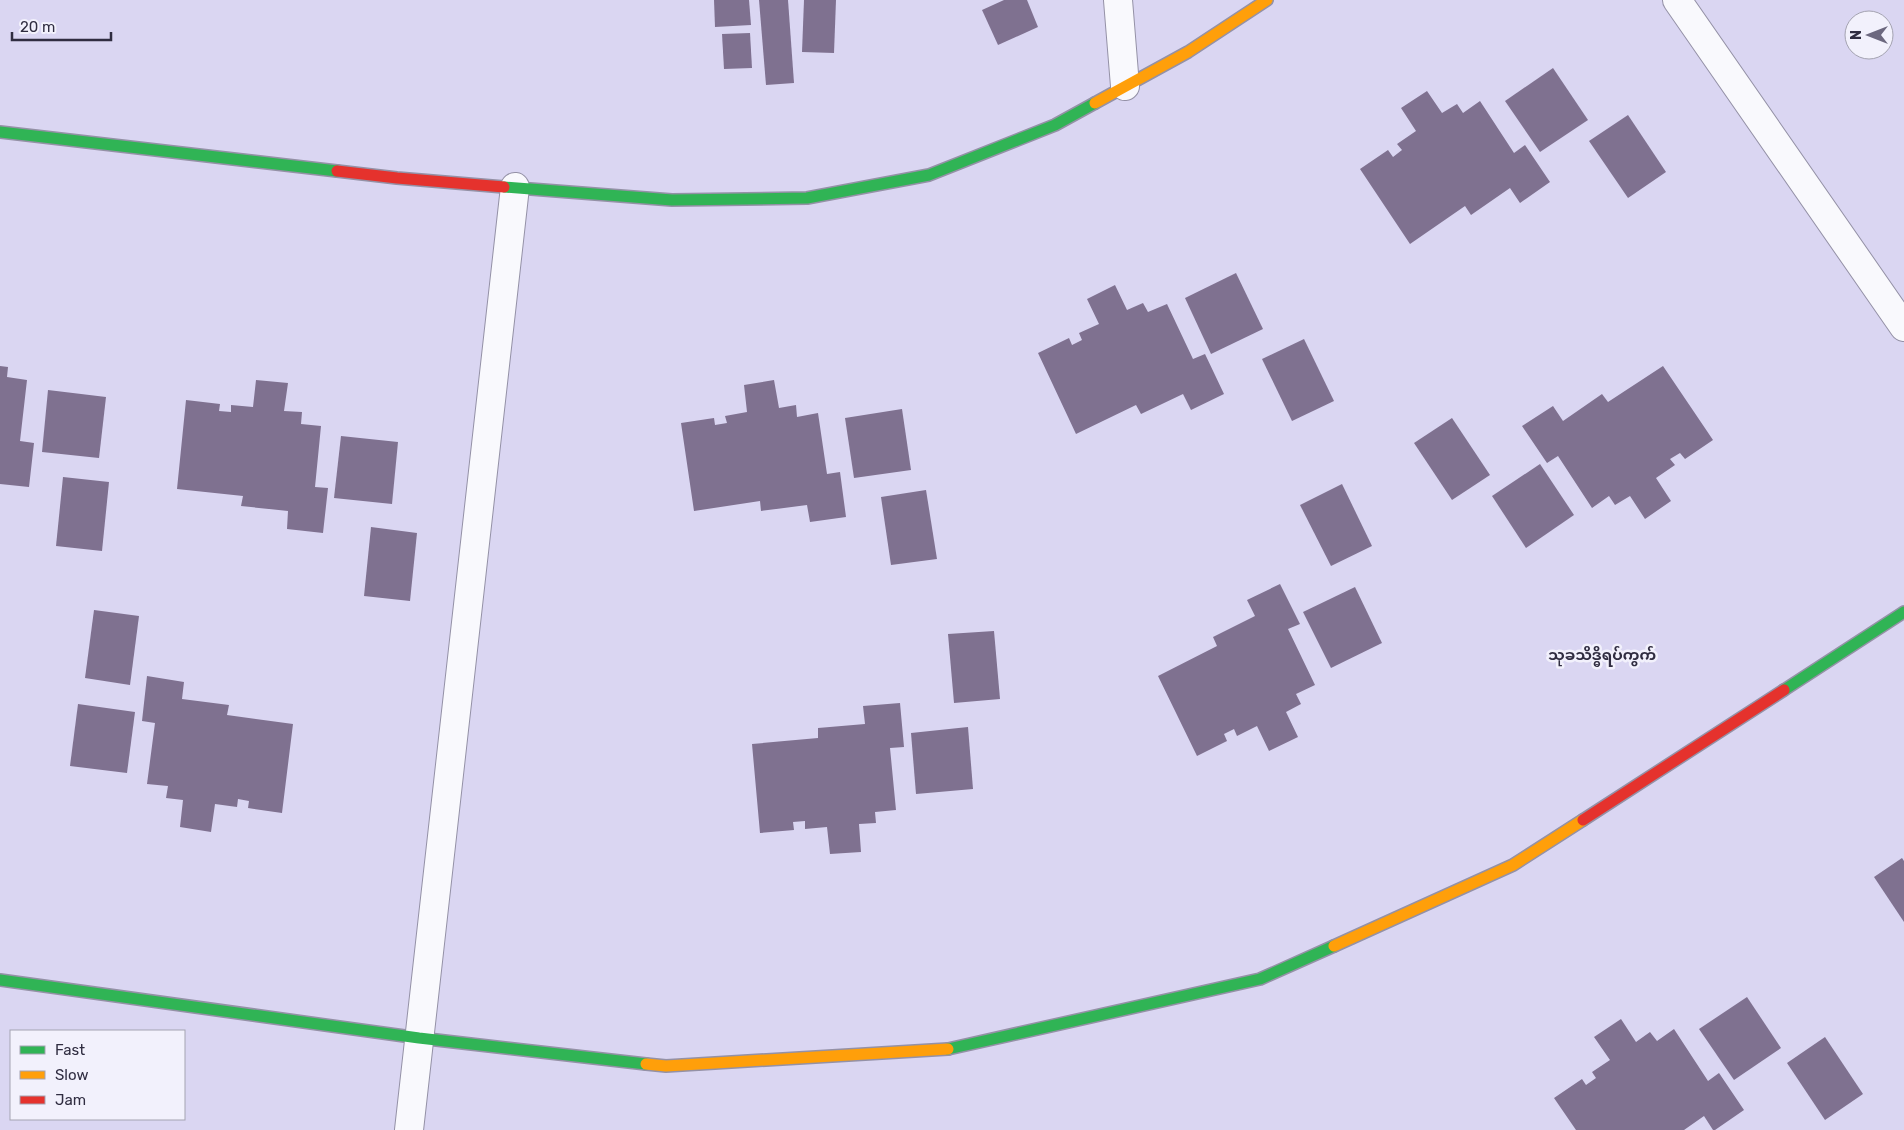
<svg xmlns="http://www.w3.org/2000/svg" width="1904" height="1130" font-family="Rubik,'Noto Sans Myanmar',sans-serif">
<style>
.building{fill:#7f7190}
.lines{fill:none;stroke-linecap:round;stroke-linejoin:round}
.street-casing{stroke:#9491a6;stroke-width:30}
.fast-casing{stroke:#9491a6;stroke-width:14}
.slow-casing{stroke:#9491a6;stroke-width:14}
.jam-casing{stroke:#9491a6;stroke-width:14}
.street{stroke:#f9f9fd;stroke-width:28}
.fast{stroke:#30b455;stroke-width:11}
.slow{stroke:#ff9f0a;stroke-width:11}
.jam{stroke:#e5322d;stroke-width:11}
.labels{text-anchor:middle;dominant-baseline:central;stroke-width:5;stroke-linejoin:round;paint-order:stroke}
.quarter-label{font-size:15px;font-weight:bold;fill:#302d41;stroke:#f2f1fc}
</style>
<rect width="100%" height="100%" fill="#dad6f2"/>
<g class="building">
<path d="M714,0H749L751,25L715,27Z"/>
<path d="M759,0H788L794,83L766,85Z"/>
<path d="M804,0H836L834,53L802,52Z"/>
<path d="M1004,0H1027L1038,27L998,45L982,10Z"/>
<path d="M750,33L752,68L724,69L722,34Z"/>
<path d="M1553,68L1588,120L1540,152L1505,101Z"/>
<path d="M1427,91L1442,113L1457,104L1463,113L1480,101L1514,153L1525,145L1550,182L1520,203L1510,188L1471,215L1465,206L1410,244L1360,169L1388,150L1393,157L1402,150L1397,144L1416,131L1401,108Z"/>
<path d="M1628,115L1666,172L1628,198L1589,141Z"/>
<path d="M1236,273L1263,329L1211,354L1185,298Z"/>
<path d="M1115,285L1127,310L1143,303L1148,312L1167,304L1193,359L1205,354L1224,394L1191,410L1183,394L1141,414L1136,405L1076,434L1038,353L1069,338L1072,345L1082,340L1079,333L1099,324L1087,299Z"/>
<path d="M1304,339L1334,401L1292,421L1262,359Z"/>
<path d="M0,366L8,367L7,377L27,380L20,441L34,443L29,487L0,484Z"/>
<path d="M1663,366L1713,440L1685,459L1680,453L1670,459L1675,465L1656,478L1671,501L1645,519L1630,496L1615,505L1609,496L1592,508L1558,456L1547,463L1522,426L1553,406L1563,421L1602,394L1608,402Z"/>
<path d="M256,380L288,383L284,411L302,412L301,424L321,426L315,487L328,488L323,533L287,529L288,511L241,506L243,496L177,489L186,400L220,404L219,411L231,412V405L253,407Z"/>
<path d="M774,380L779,408L796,405L797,417L818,413L827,474L840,472L846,517L810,522L807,505L761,511L760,501L694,511L681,423L714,418L715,425L727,423L725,416L747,412L744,385Z"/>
<path d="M48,390L106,397L99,458L42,452Z"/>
<path d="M902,409L911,470L854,478L845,418Z"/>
<path d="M1452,418L1490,475L1452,500L1414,443Z"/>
<path d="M341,436L398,442L392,504L334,498Z"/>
<path d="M1540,464L1574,515L1526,548L1492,496Z"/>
<path d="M63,477L109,482L102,551L56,546Z"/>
<path d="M1342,484L1372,546L1331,566L1300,505Z"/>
<path d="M926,490L937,559L891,565L881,497Z"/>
<path d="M371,527L417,533L410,601L364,596Z"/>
<path d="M1280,584L1300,624L1288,629L1315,685L1296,694L1301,704L1286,712L1298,737L1269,751L1257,726L1237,736L1234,729L1224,734L1227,741L1197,756L1158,676L1217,646L1213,637L1255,616L1247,600Z"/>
<path d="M1355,587L1382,643L1331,668L1303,612Z"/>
<path d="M94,610L139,616L130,685L85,678Z"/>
<path d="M994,631L1000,699L954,703L948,634Z"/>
<path d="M147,676L184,682L182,699L229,705L227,715L293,724L282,813L248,808L249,801L238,799L237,807L215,804L211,832L180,827L183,800L166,798L168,786L147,784L155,723L142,721Z"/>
<path d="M900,703L904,747L890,748L896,810L875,812L876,823L859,824L861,852L830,854L827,827L805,829V821L793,822L794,830L760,833L752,744L818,738V728L865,724L863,706Z"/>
<path d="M78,704L135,712L127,773L70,766Z"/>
<path d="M968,727L973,789L916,794L911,733Z"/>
<path d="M1902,858L1904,861V922L1874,877Z"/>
<path d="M1747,997L1781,1048L1734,1080L1699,1029Z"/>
<path d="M1621,1019L1636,1042L1650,1032L1657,1041L1674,1029L1708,1081L1719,1073L1744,1110L1715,1130H1713L1704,1116L1684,1130H1576L1554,1098L1582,1079L1586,1085L1596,1078L1592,1072L1610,1060L1594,1037Z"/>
<path d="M1825,1037L1863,1094L1825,1120L1787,1063Z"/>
</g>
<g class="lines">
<g class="street-casing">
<g id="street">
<path d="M1118,0L1125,86"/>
<path d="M1677,0L1904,327"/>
<path d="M409,1130L515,187"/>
</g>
</g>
<g class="fast-casing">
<g id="fast">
<path d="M0,132L337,171"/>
<path d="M504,187L672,200L807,198L929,175L1055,125L1095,103"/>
<path d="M1784,690L1904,612"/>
<path d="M0,980L419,1038L646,1064"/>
<path d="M948,1049L1260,979L1334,946"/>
</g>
</g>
<g class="slow-casing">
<g id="slow">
<path d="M1095,103L1188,52L1267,0"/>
<path d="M1334,946L1513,865L1583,820"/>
<path d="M646,1064L666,1066L948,1049"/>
</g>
</g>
<g class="jam-casing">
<g id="jam">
<path d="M337,171L397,178L504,187"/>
<path d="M1583,820L1784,690"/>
</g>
</g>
<use href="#street" class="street"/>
<use href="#fast" class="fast"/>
<use href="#slow" class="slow"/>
<use href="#jam" class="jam"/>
</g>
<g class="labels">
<g class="quarter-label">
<text x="1602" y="655">သုခသိဒ္ဓိရပ်ကွက်</text>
</g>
</g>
<rect x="10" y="1030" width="175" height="90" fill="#f2f1fc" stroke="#a4a3b1"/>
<rect x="20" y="1046" width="25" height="8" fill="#30b455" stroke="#a4a3b1"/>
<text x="55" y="1055" font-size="15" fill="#302d41">Fast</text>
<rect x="20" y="1071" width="25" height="8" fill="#ff9f0a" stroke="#a4a3b1"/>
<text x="55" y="1080" font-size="15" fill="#302d41">Slow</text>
<rect x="20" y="1096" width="25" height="8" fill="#e5322d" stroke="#a4a3b1"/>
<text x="55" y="1105" font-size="15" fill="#302d41">Jam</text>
<g transform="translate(1869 35) rotate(270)"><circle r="24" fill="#f2f1fc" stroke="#a4a3b1"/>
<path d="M0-4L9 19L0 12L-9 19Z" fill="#6c687f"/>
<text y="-8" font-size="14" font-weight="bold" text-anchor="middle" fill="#302d41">N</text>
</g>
<path d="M12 32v8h99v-8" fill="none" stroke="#302d41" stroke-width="2.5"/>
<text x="20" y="32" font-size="15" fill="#302d41" stroke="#f2f1fc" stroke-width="4" paint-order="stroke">20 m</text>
</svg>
